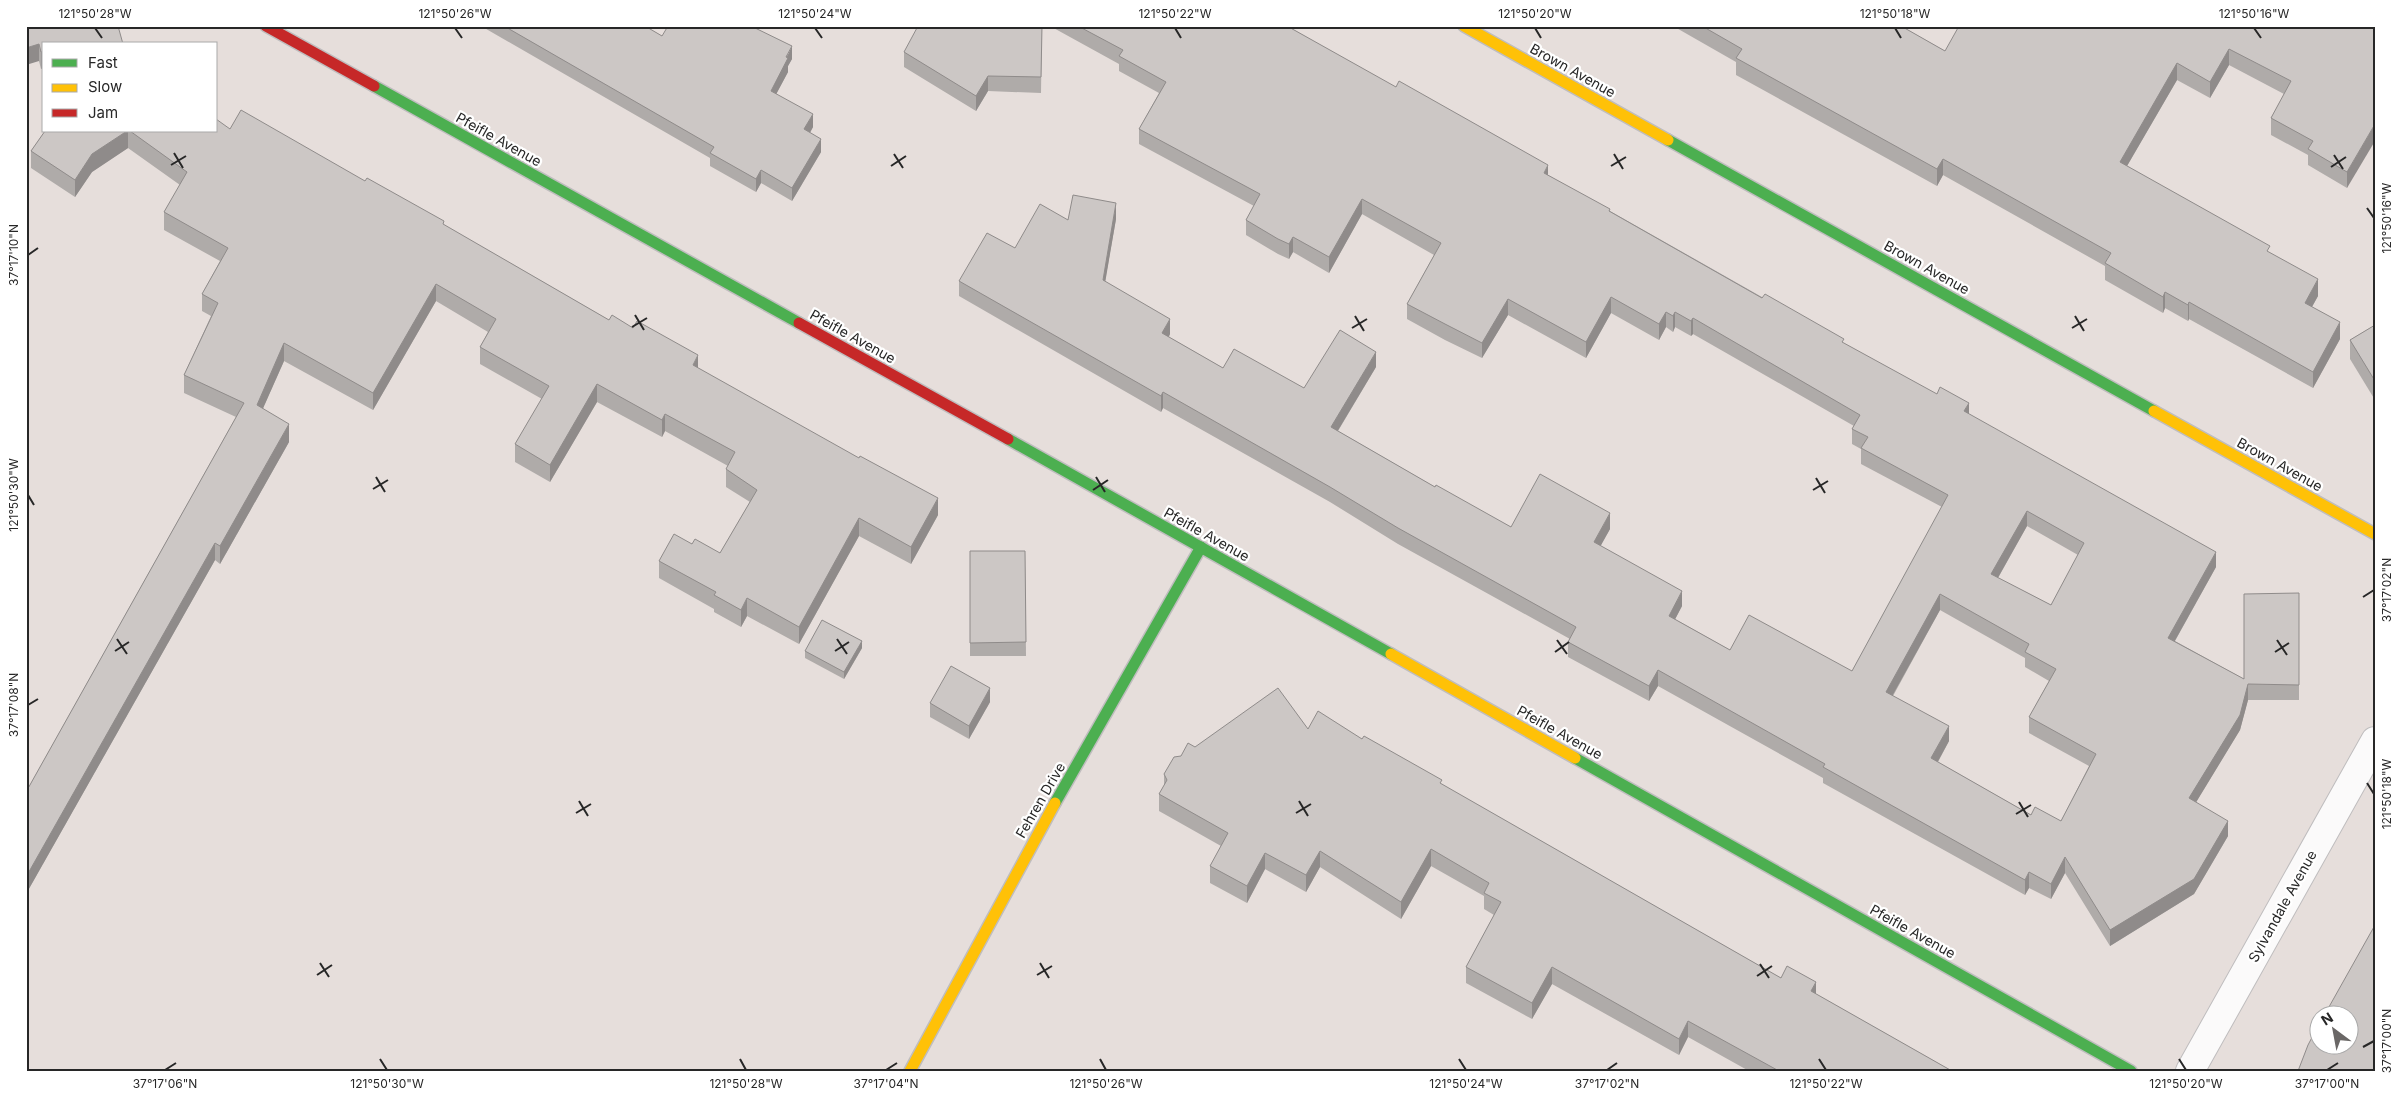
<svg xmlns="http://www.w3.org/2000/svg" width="2401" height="1097" font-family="Inter,sans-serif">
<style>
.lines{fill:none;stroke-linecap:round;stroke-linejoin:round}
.street-casing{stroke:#bfbdbe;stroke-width:30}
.fast-casing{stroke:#bfbdbe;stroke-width:14}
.slow-casing{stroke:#bfbdbe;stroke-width:14}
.jam-casing{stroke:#bfbdbe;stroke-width:14}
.street{stroke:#fbfafa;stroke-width:28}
.fast{stroke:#4caf50;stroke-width:11}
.slow{stroke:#ffc107;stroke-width:11}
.jam{stroke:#c62828;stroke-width:11}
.wall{fill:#afaba9;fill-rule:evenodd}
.shaded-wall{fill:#8f8b8a}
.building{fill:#ccc7c5;stroke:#8f8b8a;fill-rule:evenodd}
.ticks{fill:none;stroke:#272727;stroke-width:2}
.labels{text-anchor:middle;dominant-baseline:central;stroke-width:4.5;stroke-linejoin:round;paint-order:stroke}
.street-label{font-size:14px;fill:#272727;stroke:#fff}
.neatline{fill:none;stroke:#272727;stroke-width:2}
.ticks-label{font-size:12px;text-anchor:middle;fill:#272727}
</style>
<rect width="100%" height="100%" fill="#e6dedb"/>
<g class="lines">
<g class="street-casing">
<path id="street" d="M2190,1071L2375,741"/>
</g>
<g class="fast-casing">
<g id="fast">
<path d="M374,86L799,323"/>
<path d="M1668,140L2154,411"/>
<path d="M1008,439L1391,654"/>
<path d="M1575,758L2131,1071"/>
<path d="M1055,803L1201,547"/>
</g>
</g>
<g class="slow-casing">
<g id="slow">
<path d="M1464,26L1668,140"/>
<path d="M2154,411L2375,534"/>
<path d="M1391,654L1575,758"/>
<path d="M910,1071L1055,803"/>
</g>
</g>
<g class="jam-casing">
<g id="jam">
<path d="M266,26L374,86"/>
<path d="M799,323L1008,439"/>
</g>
</g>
<use href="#street" class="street"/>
<use href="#fast" class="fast"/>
<use href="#slow" class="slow"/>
<use href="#jam" class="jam"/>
</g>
<g class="wall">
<path d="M26,26L44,44L41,69L39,61Z"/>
<path d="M481,26H645L662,36L756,28L792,59L788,66V72L776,94L813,127L810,133L821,152L792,201L761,183L756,192L710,166V158Z"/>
<path d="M1042,26L1041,93L988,91L976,111L904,67V52Z"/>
<path d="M1050,26H1287L1548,175L1610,211L1969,414L2216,567L2175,641L2244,679L2299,593V700H2248L2240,730L2196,802L2228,836L2194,894L2110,946L2065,873L2051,899L2029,888L2025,895L1823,783V778L1658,686L1649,701L1568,657V642L1570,639L1398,544L1330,502L1163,408L1161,412L959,296V281L1015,248L1068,220L1116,219L1105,281L1170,334L1169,337L1223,368L1304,388L1376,367L1338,431L1435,487L1511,527L1610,529L1600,546L1682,606L1675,619L1730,650L1852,671L1942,507L1861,464V449L1852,444V429L1854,426L1693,334L1691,336L1675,327L1673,332L1666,327L1659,340L1611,313L1586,358L1508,315L1482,358L1445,340L1407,319V304L1434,255L1362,214L1329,273L1293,252L1289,259L1278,254L1246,235V220L1254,206L1139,144V129L1159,93L1119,71V64ZM2027,526L2078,555L2051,605L1998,578ZM1940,610L2025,658V667L2049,681L2029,717V733L2089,766L2061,821L2031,815L1938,762L1949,741L1893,696Z"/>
<path d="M1673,26H1901L1945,51L2375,26L2347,188L2308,165V155L2271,135V118L2284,94L2229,65L2210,98L2177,80L2127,166L2270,253L2318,296L2312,307L2340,339L2313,388L2189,319L2188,321L2165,308L2163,313L2105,280V266L1943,175L1937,186L1736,75V62Z"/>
<path d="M230,129L444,225L609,320L698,368L938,515L911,564L859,536L799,644L747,616L741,627L714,612V609L659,578V561L692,544L720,553L750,502L726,487V469L728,466L665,431L662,437L597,402L550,482L515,462V444L542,399L480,364V347L488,332L436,301L373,410L284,361L263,408L289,442L220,564L215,560L26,894V792L236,417L184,393V375L211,316L202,311V294L220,261L164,230V212L180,185L128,148L92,172L75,197L31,168V151L45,131H216Z"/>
<path d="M2375,325V400L2350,359V340Z"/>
<path d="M970,551H1025L1026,656H970Z"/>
<path d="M862,648L844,679L805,658V651Z"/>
<path d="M990,702L969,739L930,717V703Z"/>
<path d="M1308,729L1362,739L1781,978L1816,994L1952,1071H1749L1688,1037L1679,1055L1552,984L1532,1019L1466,983V967L1494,915L1484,909V896L1431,866L1401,919L1320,867L1306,892L1265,869L1247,903L1210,883V866L1221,846L1159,811V794L1164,786V774L1181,756L1195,747Z"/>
</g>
<g class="shaded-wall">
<path d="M39,44V61L26,65V48Z"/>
<path d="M792,46V59L788,66V72L771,104V91Z"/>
<path d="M2229,49V65L2210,98V82Z"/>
<path d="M44,51V68L41,69V52Z"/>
<path d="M2177,63V80L2120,178V162Z"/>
<path d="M988,76V91L976,111V96Z"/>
<path d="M813,114V127L804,143V129Z"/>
<path d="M2375,124V141L2347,188V172Z"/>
<path d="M127,131H128V148L92,172L75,197V180L92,154Z"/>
<path d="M821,139V152L792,201V188Z"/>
<path d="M1943,159V175L1937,186V169Z"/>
<path d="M1548,165V180L1544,173Z"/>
<path d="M761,170V183L756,192V179Z"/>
<path d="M1362,199V214L1329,273V257Z"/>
<path d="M1116,203V219L1103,295V280Z"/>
<path d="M1293,237V252L1289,259V244Z"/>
<path d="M2318,279V296L2305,319V303Z"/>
<path d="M436,284V301L373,410V393Z"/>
<path d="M2165,292V308L2163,313V297Z"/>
<path d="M1611,297V313L1586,358V342Z"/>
<path d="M1508,299V315L1482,358V343Z"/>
<path d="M2189,302V319L2188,321V305Z"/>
<path d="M1666,312V327L1659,340V324Z"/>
<path d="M1675,312V327L1673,332V316Z"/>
<path d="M1693,318V334L1691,336V321Z"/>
<path d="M1170,319V334L1162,348V333Z"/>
<path d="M2340,322V339L2313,388V372Z"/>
<path d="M284,343V361L257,422V405Z"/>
<path d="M1376,352V367L1331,442V427Z"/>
<path d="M698,355V373L693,365Z"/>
<path d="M597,384V402L550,482V465Z"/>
<path d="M1163,392V408L1161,412V396Z"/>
<path d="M1969,403V418L1964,411Z"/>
<path d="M665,414V431L662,437V420Z"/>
<path d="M289,424V442L220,564V546Z"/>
<path d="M938,498V515L911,564V547Z"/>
<path d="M2027,511V526L1991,590V574Z"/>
<path d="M1610,513V529L1594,558V542Z"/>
<path d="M859,518V536L799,644V627Z"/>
<path d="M215,543V560L26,894V877Z"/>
<path d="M2216,552V567L2168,653V638Z"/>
<path d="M1682,591V606L1669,631V616Z"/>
<path d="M1940,594V610L1886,707V692Z"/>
<path d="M747,598V616L741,627V610Z"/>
<path d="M862,641V648L844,679V672Z"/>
<path d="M1658,670V686L1649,701V686Z"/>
<path d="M2248,684V700L2240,730L2189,814V798Z"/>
<path d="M990,688V702L969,739V726Z"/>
<path d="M1949,726V741L1931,774V758Z"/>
<path d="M2228,821V836L2194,894L2110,946V930Z"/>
<path d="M1431,849V866L1401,919V902Z"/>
<path d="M1320,851V867L1306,892V875Z"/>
<path d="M1265,853V869L1247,903V886Z"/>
<path d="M2065,857V873L2051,899V884Z"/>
<path d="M2029,872V888L2025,895V880Z"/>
<path d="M1552,967V984L1532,1019V1003Z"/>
<path d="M1816,982V998L1811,991Z"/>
<path d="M1688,1021V1037L1679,1055V1039Z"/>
</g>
<g class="building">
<path d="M26,26H118L123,44H44V51L41,52L39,44L26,48Z"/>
<path d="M504,26H645L662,36L668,26H751L792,46L786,57L788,58L771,91L813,114L804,129L821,139L792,188L761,170L756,179L710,153L714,147Z"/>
<path d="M918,26H1042L1041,77L988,76L976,96L904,52Z"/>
<path d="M1078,26H1287L1396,87L1399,81L1548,165L1544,173L1610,209L1609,211L1762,298L1765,294L1844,339L1842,342L1937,394L1940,387L1969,403L1964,411L2216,552L2168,638L2244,679V594L2299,593V685L2248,684L2240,715L2189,798L2228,821L2194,879L2110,930L2065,857L2051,884L2029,872L2025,880L1823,767L1825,764L1658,670L1649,686L1568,642L1576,627L1398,528L1330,487L1163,392L1161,396L959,281L987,233L1015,248L1040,204L1068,220L1073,195L1116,203L1103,280L1170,319L1162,333L1223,368L1234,349L1304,388L1340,330L1376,352L1331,427L1435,487L1436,485L1511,527L1540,474L1610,513L1594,542L1682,591L1669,616L1730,650L1749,615L1852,671L1948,495L1861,448L1868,437L1852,429L1860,415L1693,318L1691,321L1675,312L1673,316L1666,312L1659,324L1611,297L1586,342L1508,299L1482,343L1445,324L1407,304L1441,243L1362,199L1329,257L1293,237L1289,244L1278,239L1246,220L1260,194L1139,129L1166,82L1119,56L1123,50ZM2027,511L2084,543L2051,605L1991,574ZM1940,594L2029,644L2025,652L2056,669L2029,717L2096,754L2061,821L2035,807L2031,815L1931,758L1949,726L1886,692Z"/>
<path d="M1702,26H1901L1945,51L1959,26H2375V124L2347,172L2308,149L2313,141L2271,118L2291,81L2229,49L2210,82L2177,63L2120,162L2270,246L2267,251L2318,279L2305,303L2340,322L2313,372L2189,302L2188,305L2165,292L2163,297L2105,263L2111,253L1943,159L1937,169L1736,58L1742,49Z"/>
<path d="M241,110L365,181L367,178L444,221L443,224L609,320L612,315L633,328L637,321L698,355L693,365L859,458L860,456L938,498L911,547L859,518L799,627L747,598L741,610L714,595L716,592L659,561L674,534L692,544L695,539L720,553L757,490L726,469L735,452L665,414L662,420L597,384L550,465L515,444L549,386L480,347L496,319L436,284L373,393L284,343L257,405L289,424L220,546L215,543L26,877V792L244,403L184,375L218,303L202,294L228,248L164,212L187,172L130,131H216V119L230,129Z"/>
<path d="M45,131H127L92,154L75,180L31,151Z"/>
<path d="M2375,325V381L2350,340Z"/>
<path d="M970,551H1025L1026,642L970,643Z"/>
<path d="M822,620L862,641L844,672L805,651Z"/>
<path d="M951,666L990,688L969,726L930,703Z"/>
<path d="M1278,688L1308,729L1318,711L1362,739L1364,736L1442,780L1440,783L1781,978L1787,966L1816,982L1811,991L1952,1071H1779L1688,1021L1679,1039L1552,967L1532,1003L1466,967L1501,902L1484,893L1489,883L1431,849L1401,902L1320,851L1306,875L1265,853L1247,886L1210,866L1228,833L1159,794L1167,780L1164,774L1174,757L1181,756L1188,743L1195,747Z"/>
<path d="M2375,925V1071H2298L2308,1045L2318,1026V1044H2348V1014H2325Z"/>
</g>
<path class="ticks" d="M95,28L102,38M455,28L462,38M815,28L822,38M1175,28L1181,38M1535,28L1541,38M1895,28L1901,38M2254,28L2261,38M174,153L183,168M894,154L903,168M1614,154L1623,169M2334,155L2343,169M171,165L186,156M891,166L906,156M1611,166L1626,157M2331,167L2346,157M2367,208L2374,218M28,255L38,248M635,315L644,330M1355,316L1364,331M2075,316L2084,331M632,327L647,318M1352,328L1367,319M2072,328L2087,319M376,477L385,492M1096,477L1105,492M1816,478L1825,493M373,489L388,480M1093,490L1108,480M1813,490L1828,481M28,495L34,505M2363,597L2374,590M117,639L127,654M837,639L847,654M1557,640L1567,654M2277,640L2287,655M115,651L129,642M835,651L849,642M1555,652L1569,642M2275,652L2289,643M28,705L38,699M2367,783L2374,794M579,801L588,816M1299,801L1308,816M2019,802L2028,817M576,813L591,804M1296,813L1311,804M2016,814L2031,805M320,963L329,977M1040,963L1049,978M1760,964L1769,978M317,975L332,965M1037,975L1052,966M1757,976L1772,966M2363,1047L2374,1041M380,1059L387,1070M740,1059L746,1070M1100,1059L1106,1070M1459,1059L1466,1070M1819,1059L1826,1070M2179,1059L2186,1070M165,1070L176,1063M886,1070L897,1063M1607,1070L1617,1063M2327,1070L2338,1063"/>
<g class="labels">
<g class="street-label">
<text transform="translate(1573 70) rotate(29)">Brown Avenue</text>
<text transform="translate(499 139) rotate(29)">Pfeifle Avenue</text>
<text transform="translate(1927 267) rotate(29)">Brown Avenue</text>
<text transform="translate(853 336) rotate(29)">Pfeifle Avenue</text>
<text transform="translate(2280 464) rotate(29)">Brown Avenue</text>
<text transform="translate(1207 534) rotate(29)">Pfeifle Avenue</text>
<text transform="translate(1560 732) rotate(29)">Pfeifle Avenue</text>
<text transform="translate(1040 800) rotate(-60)">Fehren Drive</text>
<text transform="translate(2282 906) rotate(-61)">Sylvandale Avenue</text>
<text transform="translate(1913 931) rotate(29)">Pfeifle Avenue</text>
</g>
</g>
<rect width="2401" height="1097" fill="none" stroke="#ffffff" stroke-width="55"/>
<rect x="42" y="42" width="175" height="90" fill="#ffffff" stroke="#a9a9a9"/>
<rect x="52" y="59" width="25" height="8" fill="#4caf50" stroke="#a9a9a9"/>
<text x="88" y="68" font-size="15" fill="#272727">Fast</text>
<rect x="52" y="84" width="25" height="8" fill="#ffc107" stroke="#a9a9a9"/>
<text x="88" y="92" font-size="15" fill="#272727">Slow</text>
<rect x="52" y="109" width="25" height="8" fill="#c62828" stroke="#a9a9a9"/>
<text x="88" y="118" font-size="15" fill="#272727">Jam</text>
<g transform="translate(2334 1030) rotate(328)"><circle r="24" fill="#ffffff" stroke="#a9a9a9"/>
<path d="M0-4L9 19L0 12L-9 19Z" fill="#6a6766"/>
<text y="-8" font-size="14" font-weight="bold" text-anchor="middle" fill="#272727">N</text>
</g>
<rect x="28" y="28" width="2346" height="1042" class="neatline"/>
<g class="ticks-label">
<text x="95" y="18">121°50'28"W</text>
<text x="455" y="18">121°50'26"W</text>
<text x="815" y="18">121°50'24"W</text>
<text x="1175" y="18">121°50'22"W</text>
<text x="1535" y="18">121°50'20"W</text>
<text x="1895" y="18">121°50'18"W</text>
<text x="2254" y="18">121°50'16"W</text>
<text transform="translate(2387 218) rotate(-90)" y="4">121°50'16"W</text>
<text transform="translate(14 255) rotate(-90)" y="4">37°17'10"N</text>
<text transform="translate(14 495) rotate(-90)" y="4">121°50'30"W</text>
<text transform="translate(2387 590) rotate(-90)" y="4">37°17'02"N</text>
<text transform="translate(14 705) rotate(-90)" y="4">37°17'08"N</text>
<text transform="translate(2387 794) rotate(-90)" y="4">121°50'18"W</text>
<text transform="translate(2387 1041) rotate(-90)" y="4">37°17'00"N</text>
<text x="165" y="1088">37°17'06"N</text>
<text x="387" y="1088">121°50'30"W</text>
<text x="746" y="1088">121°50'28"W</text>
<text x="886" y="1088">37°17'04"N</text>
<text x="1106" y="1088">121°50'26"W</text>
<text x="1466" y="1088">121°50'24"W</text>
<text x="1607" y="1088">37°17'02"N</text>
<text x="1826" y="1088">121°50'22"W</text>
<text x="2186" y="1088">121°50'20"W</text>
<text x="2327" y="1088">37°17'00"N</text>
</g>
</svg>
